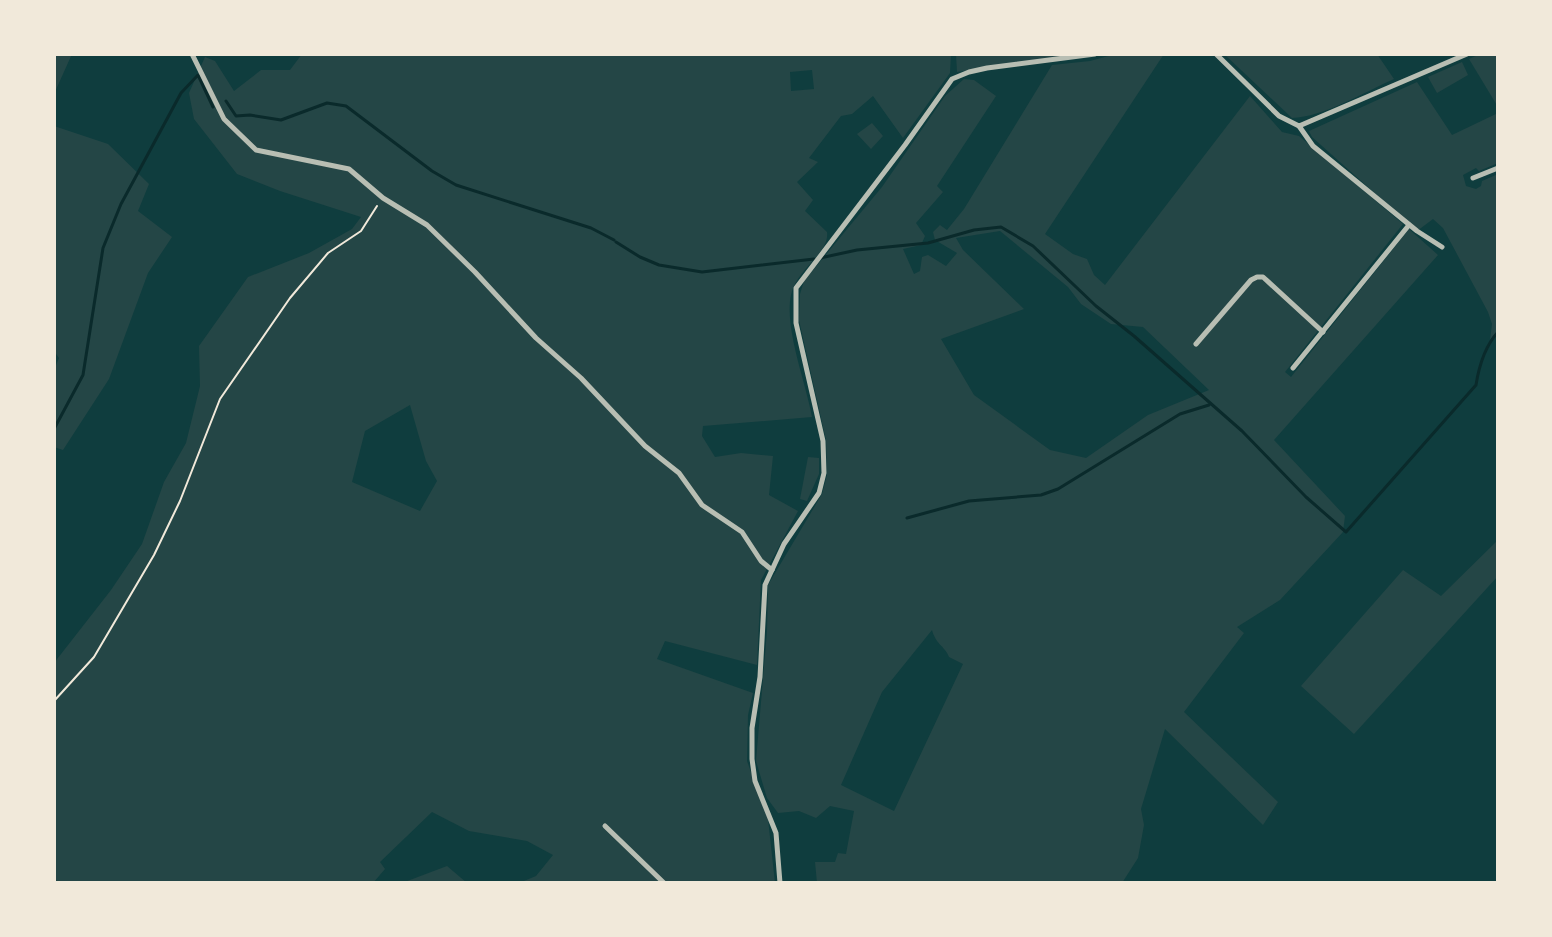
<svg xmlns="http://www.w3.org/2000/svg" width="1552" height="937" font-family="'Sofia Sans Condensed',sans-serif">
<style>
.green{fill:#244646;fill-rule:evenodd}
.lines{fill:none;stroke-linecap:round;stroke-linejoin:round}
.stream{stroke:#0a2a2b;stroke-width:3}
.path{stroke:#f1e9da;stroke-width:2}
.minor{stroke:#b8beb3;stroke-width:5}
</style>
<rect width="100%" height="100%" fill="#0f3d3e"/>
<g class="green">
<path d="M54,54H72L54,94Z"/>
<path d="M302,54H951L950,73L903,138L873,96L852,114L841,116L809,158L818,162L797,182L813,200L805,211L827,232C830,253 796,269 791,295C784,328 806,383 812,417L703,426L702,436L715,457L741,453L773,456L769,495L798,511L761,580L757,665L665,641L657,659L753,693L748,715L747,761L768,819L775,883H519L536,876L553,855L527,841L469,831L432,812L380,862L385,869L373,883H54V663L111,590L142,544L164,482L186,443L200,386L199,346L248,277L309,253L352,229L361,217L280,191L237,174L194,119L189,93L205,57L215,61L234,91L261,70H290ZM812,70L814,89L791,91L790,72ZM410,405L426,461L437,481L420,511L352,482L365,431Z"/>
<path d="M956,54H1085L957,72Z"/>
<path d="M1116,54H1164L1045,234L1073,254L1087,259L1094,275L1105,285L1250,96L1282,132L1299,136L1403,224L1285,372L1291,377L1409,229L1438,255L1274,440L1345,516L1343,532L1280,600L1237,627L1244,633L1184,712L1278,802L1263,825L1165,729L1141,809L1144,825L1138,858L1122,883H817L815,862H835L838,853L846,854L854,811L830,806L816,818L799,811L778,813L767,798L756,761L767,631L768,585L822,494L827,475L826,440L799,320L800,294L804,281L882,187L945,96L964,79L974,80L996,96L937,186L943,192L916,223L925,236L921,245L903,249L914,274L920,271L922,257L928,255L946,266L957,253L935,240L933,232L940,225L947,230L964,209L1052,65L1090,61ZM1000,231L1068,287L1081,304L1111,324L1143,327L1209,390L1148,415L1086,458L1050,450L974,395L941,339L1024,309L963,250L956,238ZM932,630C936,645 945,646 949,657L963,664L894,811L841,785L882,692Z"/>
<path d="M1224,54H1377L1394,79C1365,92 1323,117 1292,118Z"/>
<path d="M1480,54H1498V107L1469,59Z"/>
<path d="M1462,62L1468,75L1437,93L1428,77Z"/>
<path d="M1417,82L1452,135L1498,113V163L1479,171L1476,168L1463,175L1466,186L1476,189L1481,186L1482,181L1498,174V332L1490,340L1492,324L1488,312L1443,228L1433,219L1417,231L1312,137L1309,131Z"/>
<path d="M872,123L883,136L871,149L857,134Z"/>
<path d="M54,126L108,144L149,184L138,211L172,237L148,273L109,379L63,450L54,447V370L59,358L54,351Z"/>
<path d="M808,457L819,458V474L807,501L800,499Z"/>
<path d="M1498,540V576L1354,734L1301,686L1403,570L1441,596Z"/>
<path d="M447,866L467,883H402Z"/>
</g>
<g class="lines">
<g class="stream">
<path d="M226,101L236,116L250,115L281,120L327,103L346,106L432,171L456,185L591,228L614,240"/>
<path d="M616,242L640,257L659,265L702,272L814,259"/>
<path d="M820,258L857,250L928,243L974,230L1001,227L1033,246L1096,306L1134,336L1242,431L1306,497L1346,532L1476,385C1479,366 1485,346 1498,332"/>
<path d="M54,429L83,375L103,248L121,204L181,93L198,75L213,107"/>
<path d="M907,518L969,501L1041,495L1058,489L1180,414L1209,405"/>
</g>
<path class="path" d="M54,701L94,657L154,555L180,501L220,399L290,298L328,253L361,231L377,206"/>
<g class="minor">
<path d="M192,54L224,119L256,150L349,169L383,198L427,225L475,272L536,338L581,378L645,446L679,473L702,505L742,532L761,561L772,570"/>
<path d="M1216,54L1279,116L1299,126L1467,54"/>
<path d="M1299,126L1313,146L1417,231L1442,247"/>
<path d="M1473,178L1498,168"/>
<path d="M1196,344L1251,280L1257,277H1263L1323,332"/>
<path d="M1293,368L1409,225"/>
<path d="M605,826L664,883"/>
<path d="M780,883L776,833L755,781L752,759V728L760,677L765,585L784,544L819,493L824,473L823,441L796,323V288L905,145L952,79L969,72L987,68L1095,54"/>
</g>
</g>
<rect width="1552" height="937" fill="none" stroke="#f1e9da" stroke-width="112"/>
</svg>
